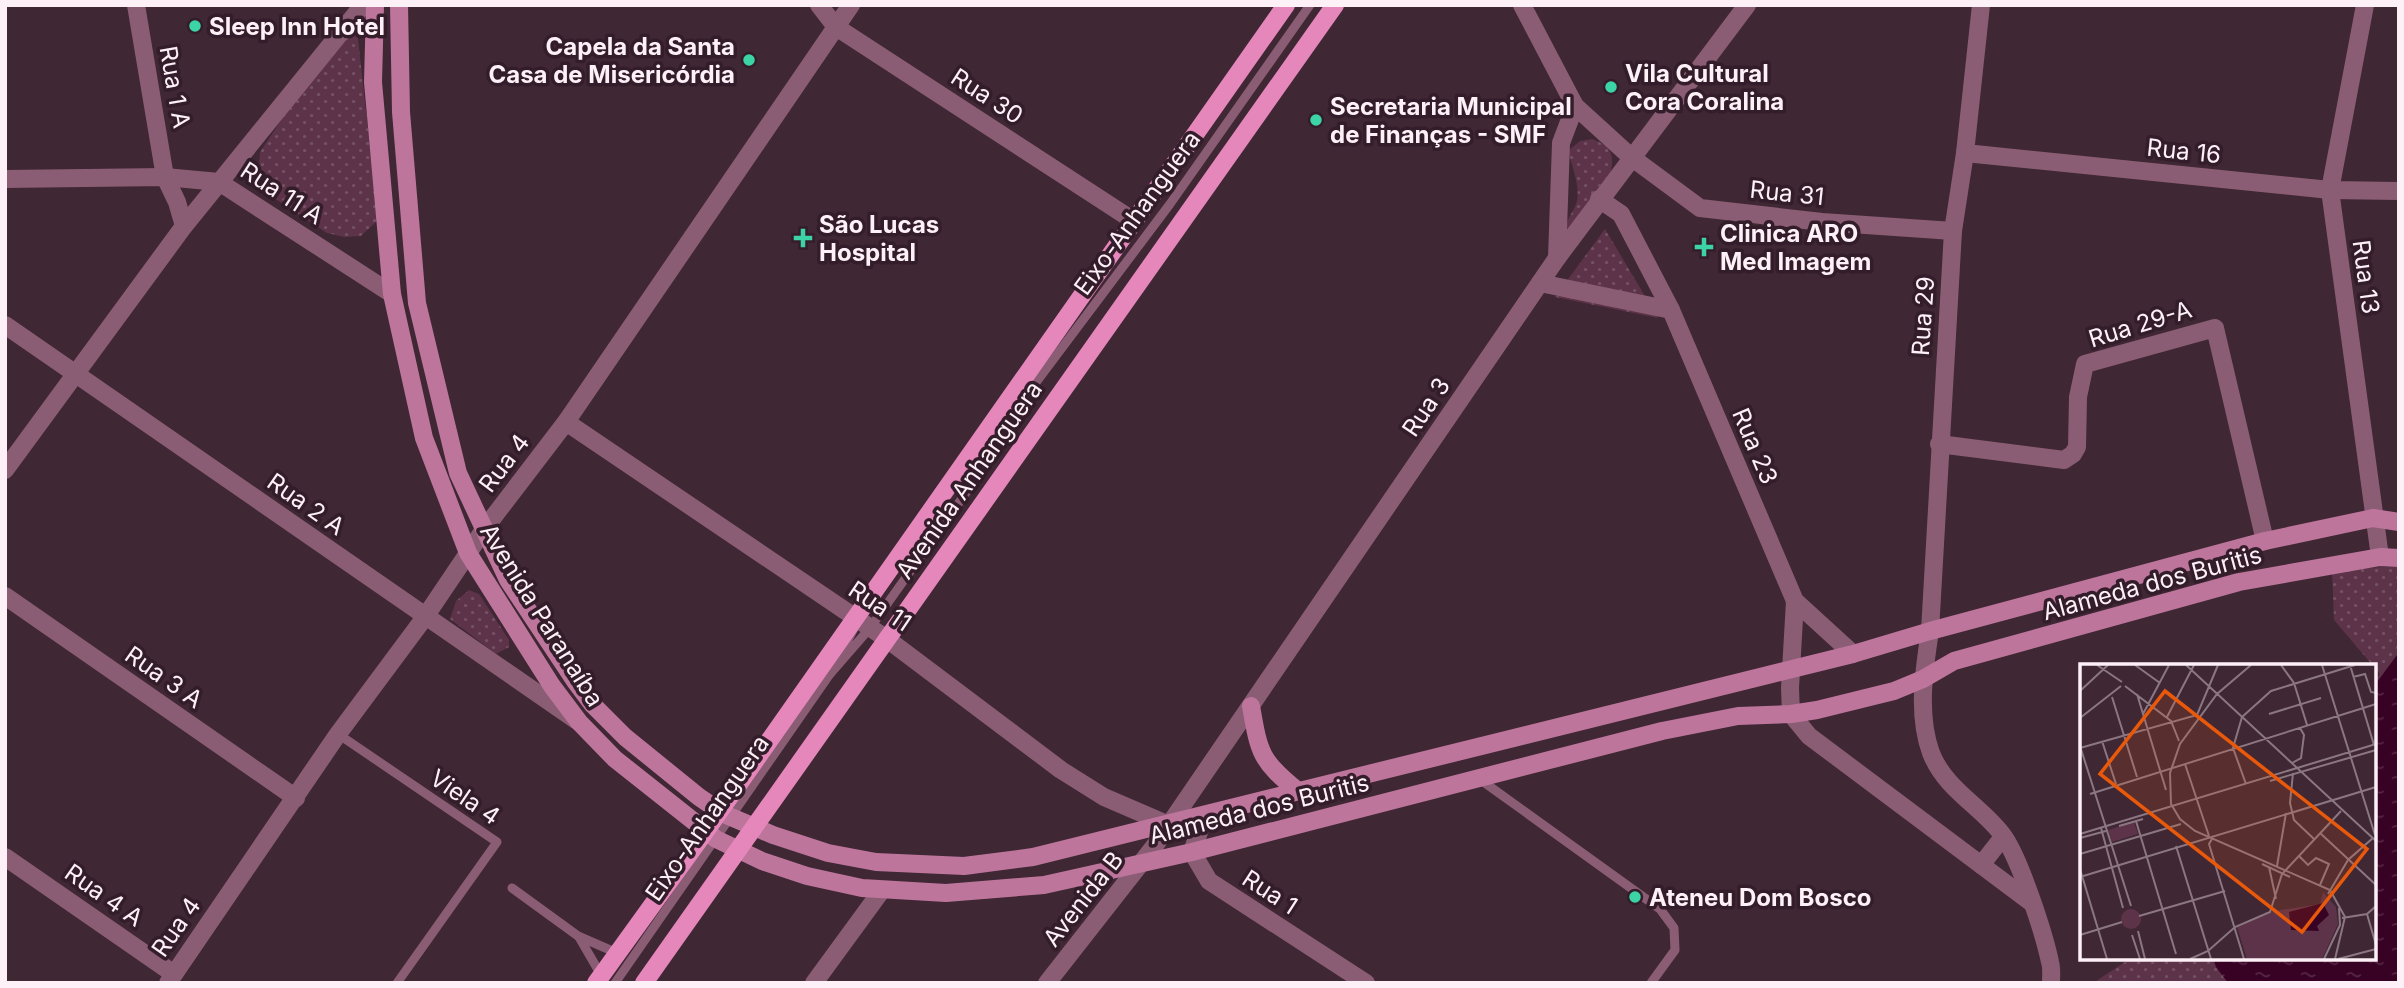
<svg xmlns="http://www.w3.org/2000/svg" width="2404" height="988" font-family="Inter,sans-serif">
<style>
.green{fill:url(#green-dots)}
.water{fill:url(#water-ripples)}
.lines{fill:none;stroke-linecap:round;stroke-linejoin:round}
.service{stroke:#8b5d75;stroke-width:9}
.minor{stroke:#8b5d75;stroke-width:18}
.tertiary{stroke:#8b5d75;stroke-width:18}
.secondary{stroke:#be759c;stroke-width:18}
.primary{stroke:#e587ba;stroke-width:18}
.poi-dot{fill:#3cd4a4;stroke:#341d2a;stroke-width:2.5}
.labels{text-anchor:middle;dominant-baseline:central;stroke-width:7;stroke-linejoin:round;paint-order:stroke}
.poi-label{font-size:24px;font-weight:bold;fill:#fdf0f6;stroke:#341d2a;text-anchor:start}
.street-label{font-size:24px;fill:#fdf0f6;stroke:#341d2a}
.inset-road{fill:none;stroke:#8b7782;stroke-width:2}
.view{fill:#e8590c;fill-opacity:0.15;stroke:#e8590c;stroke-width:3.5}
.inset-edge{fill:none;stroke:#fdf0f6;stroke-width:3.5}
</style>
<defs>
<pattern id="green-dots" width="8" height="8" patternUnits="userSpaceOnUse" patternTransform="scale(1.75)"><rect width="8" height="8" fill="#5d334a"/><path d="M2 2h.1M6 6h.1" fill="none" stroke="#755165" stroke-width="1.8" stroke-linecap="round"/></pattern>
<pattern id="water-ripples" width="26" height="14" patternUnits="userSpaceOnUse" patternTransform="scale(1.75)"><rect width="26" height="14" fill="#380225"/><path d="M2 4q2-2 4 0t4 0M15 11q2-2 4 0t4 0" fill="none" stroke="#562745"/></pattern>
</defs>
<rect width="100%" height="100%" fill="#3f2734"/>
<g class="green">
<path d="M356,21L378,220L361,236L344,237L327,233L268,194L258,177L260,152L312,74Z"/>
<path d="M1592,139C1609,145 1615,153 1611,171L1566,232C1564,220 1574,213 1577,201C1580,185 1572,166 1568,151L1580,141Z"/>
<path d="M1605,229L1658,318L1555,297Z"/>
<path d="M2399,566V983H2093L2131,958H2374V682L2380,674L2334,620L2332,570Z"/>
<path d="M469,590L479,594L509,640V647L496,654L450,619L456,601Z"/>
</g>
<path class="water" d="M2397,655H2399V983H2228L2216,967L2213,958H2374V686Z"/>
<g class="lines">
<g class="service">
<path d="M992,441L985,466L870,628L830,674L858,621L970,464Z"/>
<path d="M992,441L1170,204L1310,5"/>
<path d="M338,734L497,842L397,983"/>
<path d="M1478,778L1660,909L1674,928L1675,950L1651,983"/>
<path d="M512,888L578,936L617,953"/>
<path d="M579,937L601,975"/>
<path d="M615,983L830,674"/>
</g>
<g class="minor">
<path d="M136,5L165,177L177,202L184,226"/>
<path d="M819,5L836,27L1134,221"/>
<path d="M1522,5L1575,106L1631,157L1700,208L1822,222L1953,231"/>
<path d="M1981,5L1965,153L1953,231L1930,631C1924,670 1917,715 1931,753C1946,791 1983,807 2004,837C2020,860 2044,933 2050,962C2052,968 2051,976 2051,983"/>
<path d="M2365,5L2330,190L2380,557"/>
<path d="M1965,153L2330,190L2399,191"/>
<path d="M5,179L165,177L219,182L392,294"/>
<path d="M1599,199L1621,214L1671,310L1795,601L1853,654"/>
<path d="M1557,258L1561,143L1575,106"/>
<path d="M1540,283L1671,310"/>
<path d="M5,325L576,720"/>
<path d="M566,422L887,639L1061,770L1104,797L1169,825"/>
<path d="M1939,444L2064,460L2073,454L2077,447L2078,397L2085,364L2215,328L2265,541"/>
<path d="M5,470L184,226L363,5"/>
<path d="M5,596L296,798"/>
<path d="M1795,601L1790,688L1791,714L1809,736L2032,903"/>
<path d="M1205,815L1192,852L1209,881L1366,983"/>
<path d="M5,857L174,974"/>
<path d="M1981,865L2003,837"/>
<path d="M814,983L882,890"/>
</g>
<g class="tertiary">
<path d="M168,983L338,734L425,617L485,528L566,422L851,5"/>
<path d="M1047,983L1156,844L1557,258L1747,5"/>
</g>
<g class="secondary">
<path d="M375,5L373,82L392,294L424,438L468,553L552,686L579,722L615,759L716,839L762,861L807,876L862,888L946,893L1044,885L1192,852L1662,731L1738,716L1791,714L1817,710L1894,691L1923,679L1954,661L2239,582L2380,557L2399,558"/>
<path d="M399,5L401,112L417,303L458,473L508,580L575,681L593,705L625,737L699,797L724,814L773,835L828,853L876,862L964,866L1033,857L1853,654L1930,631L2265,541L2373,518L2399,522"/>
<path d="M1251,706C1259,752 1260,761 1298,791"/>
</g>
<g class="primary">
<path d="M596,983L705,832L1286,5"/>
<path d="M644,983L1335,5"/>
</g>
</g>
<g class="poi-dot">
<circle cx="195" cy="26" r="7"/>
<circle cx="749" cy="60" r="7"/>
<circle cx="1611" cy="87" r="7"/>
<circle cx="1316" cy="120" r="7"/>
<path d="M799.5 227.5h7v7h7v7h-7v7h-7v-7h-7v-7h7z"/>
<path d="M1700.5 236.5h7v7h7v7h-7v7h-7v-7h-7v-7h7z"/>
<circle cx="1635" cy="897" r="7"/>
</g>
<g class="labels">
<g class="poi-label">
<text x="209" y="26">Sleep Inn Hotel</text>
<text x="735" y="46" text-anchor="end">Capela da Santa<tspan x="735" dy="28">Casa de Misericórdia</tspan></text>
<text x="1625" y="73">Vila Cultural<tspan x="1625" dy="28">Cora Coralina</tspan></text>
<text x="1330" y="106">Secretaria Municipal<tspan x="1330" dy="28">de Finanças - SMF</tspan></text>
<text x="819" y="224">São Lucas<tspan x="819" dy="28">Hospital</tspan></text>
<text x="1720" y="233">Clinica ARO<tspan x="1720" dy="28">Med Imagem</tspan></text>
<text x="1649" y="897">Ateneu Dom Bosco</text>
</g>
<g class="street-label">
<text transform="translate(175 87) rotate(80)">Rua 1 A</text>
<text transform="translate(987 96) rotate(33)">Rua 30</text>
<text transform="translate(2184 151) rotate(6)">Rua 16</text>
<text transform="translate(282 193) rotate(33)">Rua 11 A</text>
<text transform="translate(1787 193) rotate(6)">Rua 31</text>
<text transform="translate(1137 213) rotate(-54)">Eixo-Anhanguera</text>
<text transform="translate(2366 277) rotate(82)">Rua 13</text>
<text transform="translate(1923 316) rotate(-86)">Rua 29</text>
<text transform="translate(2140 324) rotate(-17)">Rua 29-A</text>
<text transform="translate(1426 407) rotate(-56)">Rua 3</text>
<text transform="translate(1755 446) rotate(67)">Rua 23</text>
<text transform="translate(504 463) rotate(-53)">Rua 4</text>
<text transform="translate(969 480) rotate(-55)">Avenida Anhanguera</text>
<text transform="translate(306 504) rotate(35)">Rua 2 A</text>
<text transform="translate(2152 583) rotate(-15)">Alameda dos Buritis</text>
<text transform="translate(880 606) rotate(34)">Rua 11</text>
<text transform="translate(542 615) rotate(58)">Avenida Paranaíba</text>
<text transform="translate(164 677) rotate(35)">Rua 3 A</text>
<text transform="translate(465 797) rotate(34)">Viela 4</text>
<text transform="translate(1259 809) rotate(-14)">Alameda dos Buritis</text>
<text transform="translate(707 818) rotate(-55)">Eixo-Anhanguera</text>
<text transform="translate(1270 892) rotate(33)">Rua 1</text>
<text transform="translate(104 895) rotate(35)">Rua 4 A</text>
<text transform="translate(1083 899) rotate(-52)">Avenida B</text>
<text transform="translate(176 927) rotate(-55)">Rua 4</text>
</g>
</g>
<g transform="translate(2080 664)">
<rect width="296" height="296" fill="#3f2734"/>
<path d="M54,158L58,170L32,178L28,166ZM243,228L256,243L258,260L242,295H167L157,263L194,247L240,240ZM41 255a10 10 0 1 1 20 0a10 10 0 1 1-20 0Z" fill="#5d334a"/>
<path d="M243,239L249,251L237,262L239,267L211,266L209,248Z" fill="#380225"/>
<path class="inset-road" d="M17,1L42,18M55,1L80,19M106,1L296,177M171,1L137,30L100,80L90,109L91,140L100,155L115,167L250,226L265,253L255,295M201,1L214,19L227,61M242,1L295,171M270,1L294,81M273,13L285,10L291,28L296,29M45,22L91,57L99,77M0,27L28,1M57,30L86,126M32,33L57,113M63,50L89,1M189,50L241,34M87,53L114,1M0,54L41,22M22,77L36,120M0,82L51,242M0,84L117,51L138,1M212,99L221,94L224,71L220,64M105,100L129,172M213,109L210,139L214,156L234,175M190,117L296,86M166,120L153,84L162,53L191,27L275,1M10,130L296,40M56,157L96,290M39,162L63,155M21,164L43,244M240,169L296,221M0,170L296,80M0,174L26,167M132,175L129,180L164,295M96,182L131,295M0,190L101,160M219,192L228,201L236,194L249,200L240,221M182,200L210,213M197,202L206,149M189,203L196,235M0,205L27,295M0,213L296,123M248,230L268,196L293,174M287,250L296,281M59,252L145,227M262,254L287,250L296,242M58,267L65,295M0,271L42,258M52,271L60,295M110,295L128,287L155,263L190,248L202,210L261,147M244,295L260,261L259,244M258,295L296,285"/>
<path class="view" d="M85,27L287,185L222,268L20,110Z"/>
<rect width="296" height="296" class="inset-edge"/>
</g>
<rect width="2404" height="988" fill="none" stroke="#fdf0f6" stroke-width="14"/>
</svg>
